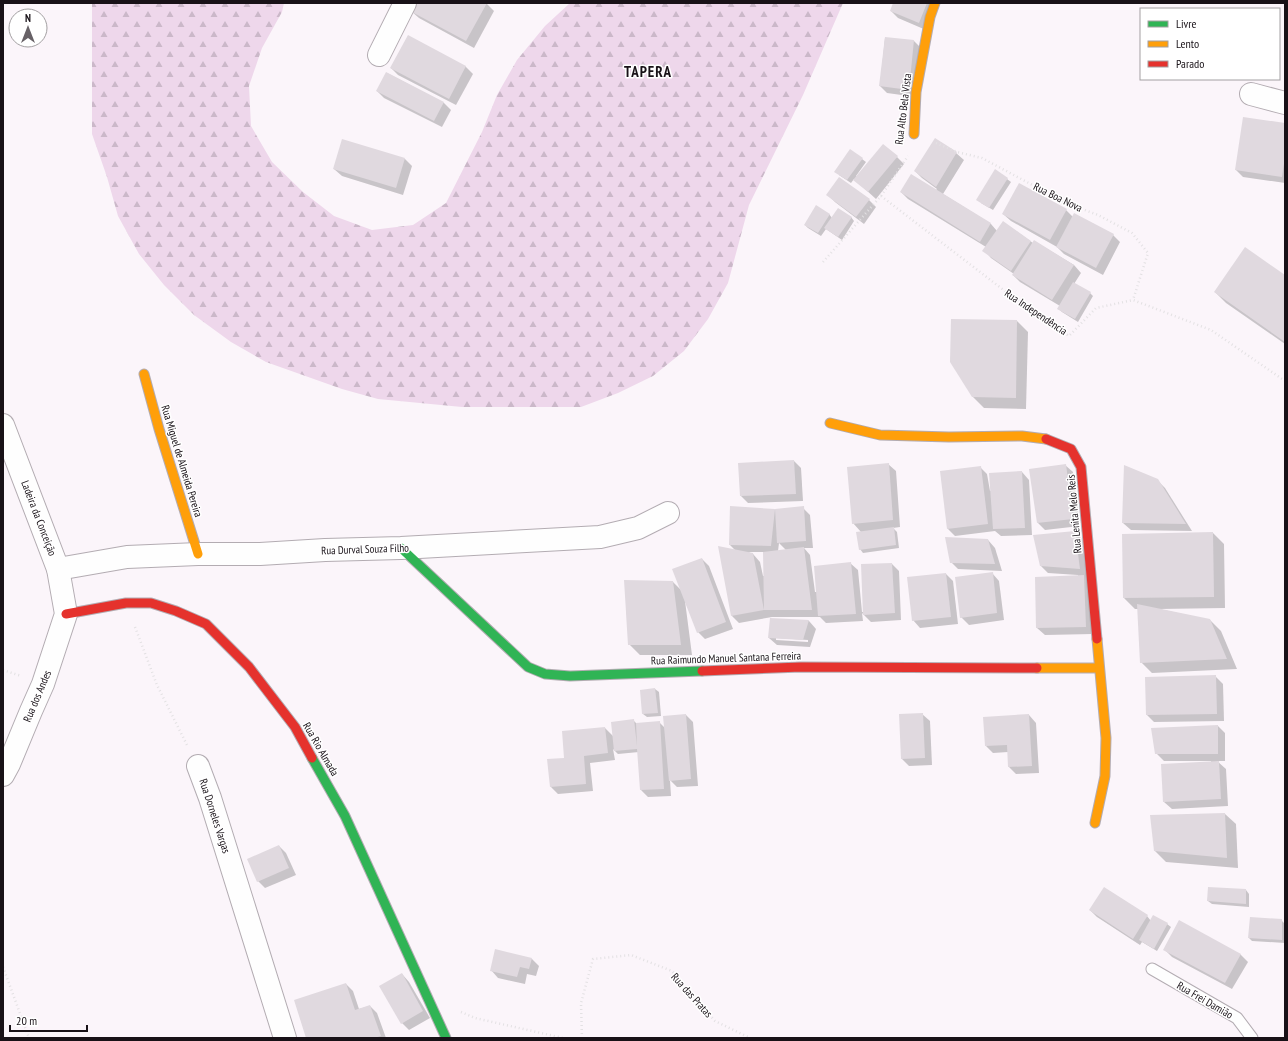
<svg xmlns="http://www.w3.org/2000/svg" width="1288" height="1041" font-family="'PT Sans Narrow',sans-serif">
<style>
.forest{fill:url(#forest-firs)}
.shadow{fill:#0003;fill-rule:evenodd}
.building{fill:#e0d9df}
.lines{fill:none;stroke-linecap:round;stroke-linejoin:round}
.lane-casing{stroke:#b3acb2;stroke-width:13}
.street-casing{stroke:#b3acb2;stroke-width:24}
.fast-casing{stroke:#b3acb2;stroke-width:11}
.slow-casing{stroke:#b3acb2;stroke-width:11}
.jam-casing{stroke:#b3acb2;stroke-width:11}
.path{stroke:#e3e1e3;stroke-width:2.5;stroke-dasharray:1 3;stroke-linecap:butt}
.lane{stroke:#fefefe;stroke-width:11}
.street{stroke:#fefefe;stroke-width:22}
.fast{stroke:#30b455;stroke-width:9}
.slow{stroke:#ff9f0a;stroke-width:9}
.jam{stroke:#e5322d;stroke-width:9}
.labels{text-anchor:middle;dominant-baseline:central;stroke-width:3;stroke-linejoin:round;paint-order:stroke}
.street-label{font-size:11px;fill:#181117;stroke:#fff}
.district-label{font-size:15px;font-weight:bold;letter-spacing:1px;fill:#181117;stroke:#fff}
</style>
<defs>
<pattern id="forest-firs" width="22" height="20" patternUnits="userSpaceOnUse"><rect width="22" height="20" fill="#eed7eb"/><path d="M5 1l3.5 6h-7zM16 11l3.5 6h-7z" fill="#cbb8c9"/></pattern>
</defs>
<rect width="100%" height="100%" fill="#fbf5fa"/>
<path class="forest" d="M92,3H284L282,12L262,48L249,86L251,126L272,162L303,192L334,216L372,230L413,225L446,203L482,132L497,95L517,60L545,26L570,3H843L803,95L749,205L728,283L708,319L684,351L653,376L618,393L581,407H462L378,399L342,389L266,362L231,342L194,315L164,285L139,254L118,216L107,177L92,134Z"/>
<g class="shadow">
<path d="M416,3H486L494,11L474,48L419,18L411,11Z"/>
<path d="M894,3H938L926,30L898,18L891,11Z"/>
<path d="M885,38L914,41L921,48L916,97L887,93L880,86Z"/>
<path d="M465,66L473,74L456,105L398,75L391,68Z"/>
<path d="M387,73L444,103L451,110L442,127L384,98L377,91Z"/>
<path d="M1285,124V183L1243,177L1236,170Z"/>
<path d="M956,153L964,160L943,194L991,224L997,231L1003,222L1033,243L1034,241L1074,265L1081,273L1074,284L1090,293L1093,296L1078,322L1062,312L1059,309L1060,306L1020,282L1013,275L1014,274L991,258L984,250L986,247L908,199L901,192L936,190L937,189L922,178L915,171Z"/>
<path d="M897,157L904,164L876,199L854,179L851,183L839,175L862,159L866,162L856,176L857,177Z"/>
<path d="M405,159L412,166L403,195L342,176L334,169Z"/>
<path d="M1007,179L1011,182L993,210L981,203Z"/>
<path d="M828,195L869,200L876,207L864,224L835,202Z"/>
<path d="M1066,210L1073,217L1113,235L1120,242L1103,275L1064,254L1057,247L1011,221L1003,214Z"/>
<path d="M829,214L832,218L851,217L854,221L842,240L826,229L821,236L808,228L805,225Z"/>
<path d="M1285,276V344L1226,303L1215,292Z"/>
<path d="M1017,321L1028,332L1026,409L984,408L973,397Z"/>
<path d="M794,461L801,468L803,501L748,503L741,496Z"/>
<path d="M888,464L896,471L900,527L893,528L897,532L899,548L863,553L860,549L861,532L853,523Z"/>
<path d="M1065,465L1073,472L1080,526L1045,530L1038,523L1030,470Z"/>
<path d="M1125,466L1157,480L1165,488L1192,531L1131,530L1123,523Z"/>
<path d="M980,467L987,474L990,491L1022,472L1029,480L1032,535L1001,536L995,531L955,536L948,529L941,472Z"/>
<path d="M730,507L775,510L803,508L810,515L813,548H804L810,555L815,592H817L850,563L858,570L862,612H864L892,564L899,571L901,620L871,622L862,613L863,621L826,623L820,617H772L739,623L732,616L736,551L730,545ZM779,543L786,550L778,551ZM748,552H764V576H763L760,562L753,554Z"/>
<path d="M1074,532L1082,539L1093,634L1045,635L1037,628L1036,578L1078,576V575L1048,573L1041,566Z"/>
<path d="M1213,533L1224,544L1225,608L1159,609L1210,620L1221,631L1237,669L1152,673L1141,662L1139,609H1135L1124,598Z"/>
<path d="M988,540L995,548L1002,571L958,569L951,562Z"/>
<path d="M702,559L709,566L733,629L705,639L698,632L685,601L692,655H640L629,644L673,582L682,591Z"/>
<path d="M992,573L999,581L1004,620L969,625L961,617Z"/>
<path d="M946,574L953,581L958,624L920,628L913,620Z"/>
<path d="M771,619L809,621L816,629L810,647L777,645L769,638ZM776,638L808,640V642L776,640Z"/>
<path d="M1215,676L1223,684L1224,721L1154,722L1147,715Z"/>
<path d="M655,689L659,692L661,716L647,717L643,714Z"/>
<path d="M922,714L930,721L932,765L909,766L902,759Z"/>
<path d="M686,715L693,722L698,786L677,787L670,780L671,796L648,797L641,790L639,752L618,754L613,749L615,760L590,763L593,791L558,794L551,787L548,760L565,759L605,728L614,737L633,720L637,724L659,722L665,728Z"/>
<path d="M1029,715L1036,723L1039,773L1016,774L1009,767L1008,752L993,753L986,746Z"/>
<path d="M1218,726L1225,733V761H1217L1226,769L1228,806L1172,809L1164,802L1211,762V761H1164L1156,753Z"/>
<path d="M1225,814L1236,824L1238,868L1166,862L1155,851Z"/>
<path d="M279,846L286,853L296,875L265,888L258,881Z"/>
<path d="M1209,888L1246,890L1249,894V907L1212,904L1208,901Z"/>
<path d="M1090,910L1147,916L1151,921L1167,924L1171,927L1157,951L1142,942L1140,945L1097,917Z"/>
<path d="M1281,920L1285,924V943L1252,941L1249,938Z"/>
<path d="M1165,950L1240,954L1248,962L1232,989L1172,957Z"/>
<path d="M532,959L539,966L536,976L527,974L525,984L498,978L491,970Z"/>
<path d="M402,974L409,982L430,1018L409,1030L402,1023Z"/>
<path d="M346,984L353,991L359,1009L370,1006L377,1013L386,1038H307Z"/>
</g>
<g class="building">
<path d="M415,3H487L466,41L410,11Z"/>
<path d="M893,3H927L919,23L890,11Z"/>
<path d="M408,35L466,66L449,99L390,68Z"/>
<path d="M885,37L914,40L909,90L879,86Z"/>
<path d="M386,72L444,102L434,121L376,91Z"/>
<path d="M1243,117L1285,123V157L1282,177L1235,170Z"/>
<path d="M935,138L957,152L936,187L914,171Z"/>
<path d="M342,139L405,158L396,188L333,169Z"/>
<path d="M883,144L898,156L868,192L853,180Z"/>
<path d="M850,149L863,158L847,180L834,172Z"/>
<path d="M995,169L1008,178L989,208L976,200Z"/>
<path d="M911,174L991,223L980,242L900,192Z"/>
<path d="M839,177L870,199L856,217L826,195Z"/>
<path d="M1019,183L1067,209L1050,240L1002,214Z"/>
<path d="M816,205L830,214L818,233L804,225Z"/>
<path d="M838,208L852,217L838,237L824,228Z"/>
<path d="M1074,213L1114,234L1096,268L1056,247Z"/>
<path d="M1003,221L1031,241L1011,271L982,251Z"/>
<path d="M1034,240L1074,265L1052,300L1012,275Z"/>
<path d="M1245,247L1285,275V342L1214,292Z"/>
<path d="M1073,282L1091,292L1075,319L1057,309Z"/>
<path d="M951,319L1017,320L1016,398L972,397L950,362Z"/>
<path d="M794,460L796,494L740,496L738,463Z"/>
<path d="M889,463L893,520L852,524L847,467Z"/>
<path d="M1066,464L1073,519L1037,523L1029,469Z"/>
<path d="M1124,465L1158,479L1186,524L1122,523Z"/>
<path d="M981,466L988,524L947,529L940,471Z"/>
<path d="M1022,471L1025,528L993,529L989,473Z"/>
<path d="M730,506L775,509L771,546L729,545Z"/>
<path d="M804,506L806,541L777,543L775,509Z"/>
<path d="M894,527L896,545L859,550L856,532Z"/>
<path d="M1075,531L1080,569L1040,566L1033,535Z"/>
<path d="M1213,532L1214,597L1123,598L1122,534Z"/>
<path d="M945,537L988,539L995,564L950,563Z"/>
<path d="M718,546L753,553L764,610L763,552L804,547L812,610H764L731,616Z"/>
<path d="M702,558L726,622L697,633L672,569Z"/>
<path d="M851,562L856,614L818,616L814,566Z"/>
<path d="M892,563L895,613L863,615L861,564Z"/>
<path d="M993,572L997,613L960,618L955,577Z"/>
<path d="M946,573L951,617L912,621L907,577Z"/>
<path d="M1084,575L1086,627L1036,628L1035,577Z"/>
<path d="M624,580L673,581L681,645H628Z"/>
<path d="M1137,604L1210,619L1227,659L1140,663Z"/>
<path d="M770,618L809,620L803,640L768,638Z"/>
<path d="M1216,675L1217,714L1146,715L1145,677Z"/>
<path d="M655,688L658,713L642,714L640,690Z"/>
<path d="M923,713L925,758L901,759L899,714Z"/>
<path d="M686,714L691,779L669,781L663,716Z"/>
<path d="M1029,714L1032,766L1008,767L1007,745L985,746L983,717Z"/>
<path d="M634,719L637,746L636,723L660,721L664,789L640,790L637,749L614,751L611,722Z"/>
<path d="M1218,725V754H1155L1151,728Z"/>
<path d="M605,727L608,753L584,756L586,784L550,787L547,759L564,758L562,731Z"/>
<path d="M1219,761L1221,799L1163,802L1161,764Z"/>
<path d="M1225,813L1227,858L1154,851L1150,815Z"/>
<path d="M279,845L289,868L257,882L247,859Z"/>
<path d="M1104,887L1148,915L1133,939L1089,910Z"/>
<path d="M1208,887L1246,889V904L1207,901Z"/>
<path d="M1153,915L1168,923L1154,949L1139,940Z"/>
<path d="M1250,917L1282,919V940L1248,938Z"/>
<path d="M1179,920L1241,954L1225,983L1163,950Z"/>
<path d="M495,949L532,958L529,969L520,967L517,977L490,971Z"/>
<path d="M402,973L423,1011L401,1024L379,986Z"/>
<path d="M346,983L355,1010L370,1005L381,1036L374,1038H306L294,1000Z"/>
</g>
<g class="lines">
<g class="lane-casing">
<path id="lane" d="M1152,969L1237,1018L1252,1038"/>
</g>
<g class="street-casing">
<g id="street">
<path d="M379,55L405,3"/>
<path d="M1251,94L1285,103"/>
<path d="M3,425L58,569L66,614L43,684L31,711L9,764L3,775"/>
<path d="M58,569L127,557L198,554H260L325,550L401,548L600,537L638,528L668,513"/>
<path d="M198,766L210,798L285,1038"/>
</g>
</g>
<g class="fast-casing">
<g id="fast">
<path d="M401,548L528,667L545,674L570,676L702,671"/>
<path d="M312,758L345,816L446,1038"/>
</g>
</g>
<g class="slow-casing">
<g id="slow">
<path d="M914,134L916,92L930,17L935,3"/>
<path d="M144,374L159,429L198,554"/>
<path d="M830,423L880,435L949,437L1022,436L1046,439"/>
<path d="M1037,668H1099"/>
<path d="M1095,823L1105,776L1106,738L1097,639"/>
</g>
</g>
<g class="jam-casing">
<g id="jam">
<path d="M1046,439L1071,449L1081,467L1097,639"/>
<path d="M66,614L126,603H151L176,611L206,624L249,667L295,727L312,758"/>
<path d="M702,671L801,667L1037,668"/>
</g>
</g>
<g class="path">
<path d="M936,143L957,152L982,158L1066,203L1098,215L1132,233L1148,253L1133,300"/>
<path d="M881,196L1027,308L1069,336L1096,308L1133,300L1211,330L1285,381"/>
<path d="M823,262L881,196L908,156"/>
<path d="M135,627L157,685L187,745"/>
<path d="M3,670L21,676"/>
<path d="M3,967L29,1038"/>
<path d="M461,1012L475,1018L563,1038"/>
<path d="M582,1038L581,1003L593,959L631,955L672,971L715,1021L750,1038"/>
</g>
<use href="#lane" class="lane"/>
<use href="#street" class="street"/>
<use href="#fast" class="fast"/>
<use href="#slow" class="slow"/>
<use href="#jam" class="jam"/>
</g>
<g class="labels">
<g class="street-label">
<text transform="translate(903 109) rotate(-83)">Rua Alto Bela Vista</text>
<text transform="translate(1058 197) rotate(26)">Rua Boa Nova</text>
<text transform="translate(1036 312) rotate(34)">Rua Independência</text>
<text transform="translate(182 461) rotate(73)">Rua Miguel de Almeida Pereira</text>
<text transform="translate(1074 514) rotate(-95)">Rua Lenita Melo Reis</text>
<text transform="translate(39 518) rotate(69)">Ladeira da Conceição</text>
<text transform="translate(365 549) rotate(-2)">Rua Durval Souza Filho</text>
<text transform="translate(726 658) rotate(-2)">Rua Raimundo Manuel Santana Ferreira</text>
<text transform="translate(37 696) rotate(-67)">Rua dos Andes</text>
<text transform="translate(321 749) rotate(60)">Rua Rio Almada</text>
<text transform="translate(215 816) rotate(72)">Rua Dorneles Vargas</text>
<text transform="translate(692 995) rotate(48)">Rua das Pratas</text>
<text transform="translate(1205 1000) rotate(30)">Rua Frei Damião</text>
</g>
<g class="district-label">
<text x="648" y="71">TAPERA</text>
</g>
</g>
<rect width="1288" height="1041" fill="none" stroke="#181117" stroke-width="8"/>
<rect x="1140" y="8" width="140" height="72" fill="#ffffff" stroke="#a3a0a2"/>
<rect x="1148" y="21" width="20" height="6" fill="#30b455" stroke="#a3a0a2"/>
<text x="1176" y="28" font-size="12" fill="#181117">Livre</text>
<rect x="1148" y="41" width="20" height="6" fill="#ff9f0a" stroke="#a3a0a2"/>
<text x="1176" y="48" font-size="12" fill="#181117">Lento</text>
<rect x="1148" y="61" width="20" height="6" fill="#e5322d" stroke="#a3a0a2"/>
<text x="1176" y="68" font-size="12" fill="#181117">Parado</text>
<g transform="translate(28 28)"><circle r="19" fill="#ffffff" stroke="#a3a0a2"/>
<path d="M0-3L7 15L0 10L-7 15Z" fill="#676166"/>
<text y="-6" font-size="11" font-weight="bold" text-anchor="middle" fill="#181117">N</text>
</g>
<path d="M10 1025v6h77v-6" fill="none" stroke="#181117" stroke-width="2"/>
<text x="16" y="1025" font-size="12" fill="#181117" stroke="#ffffff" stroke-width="3" paint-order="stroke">20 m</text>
</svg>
